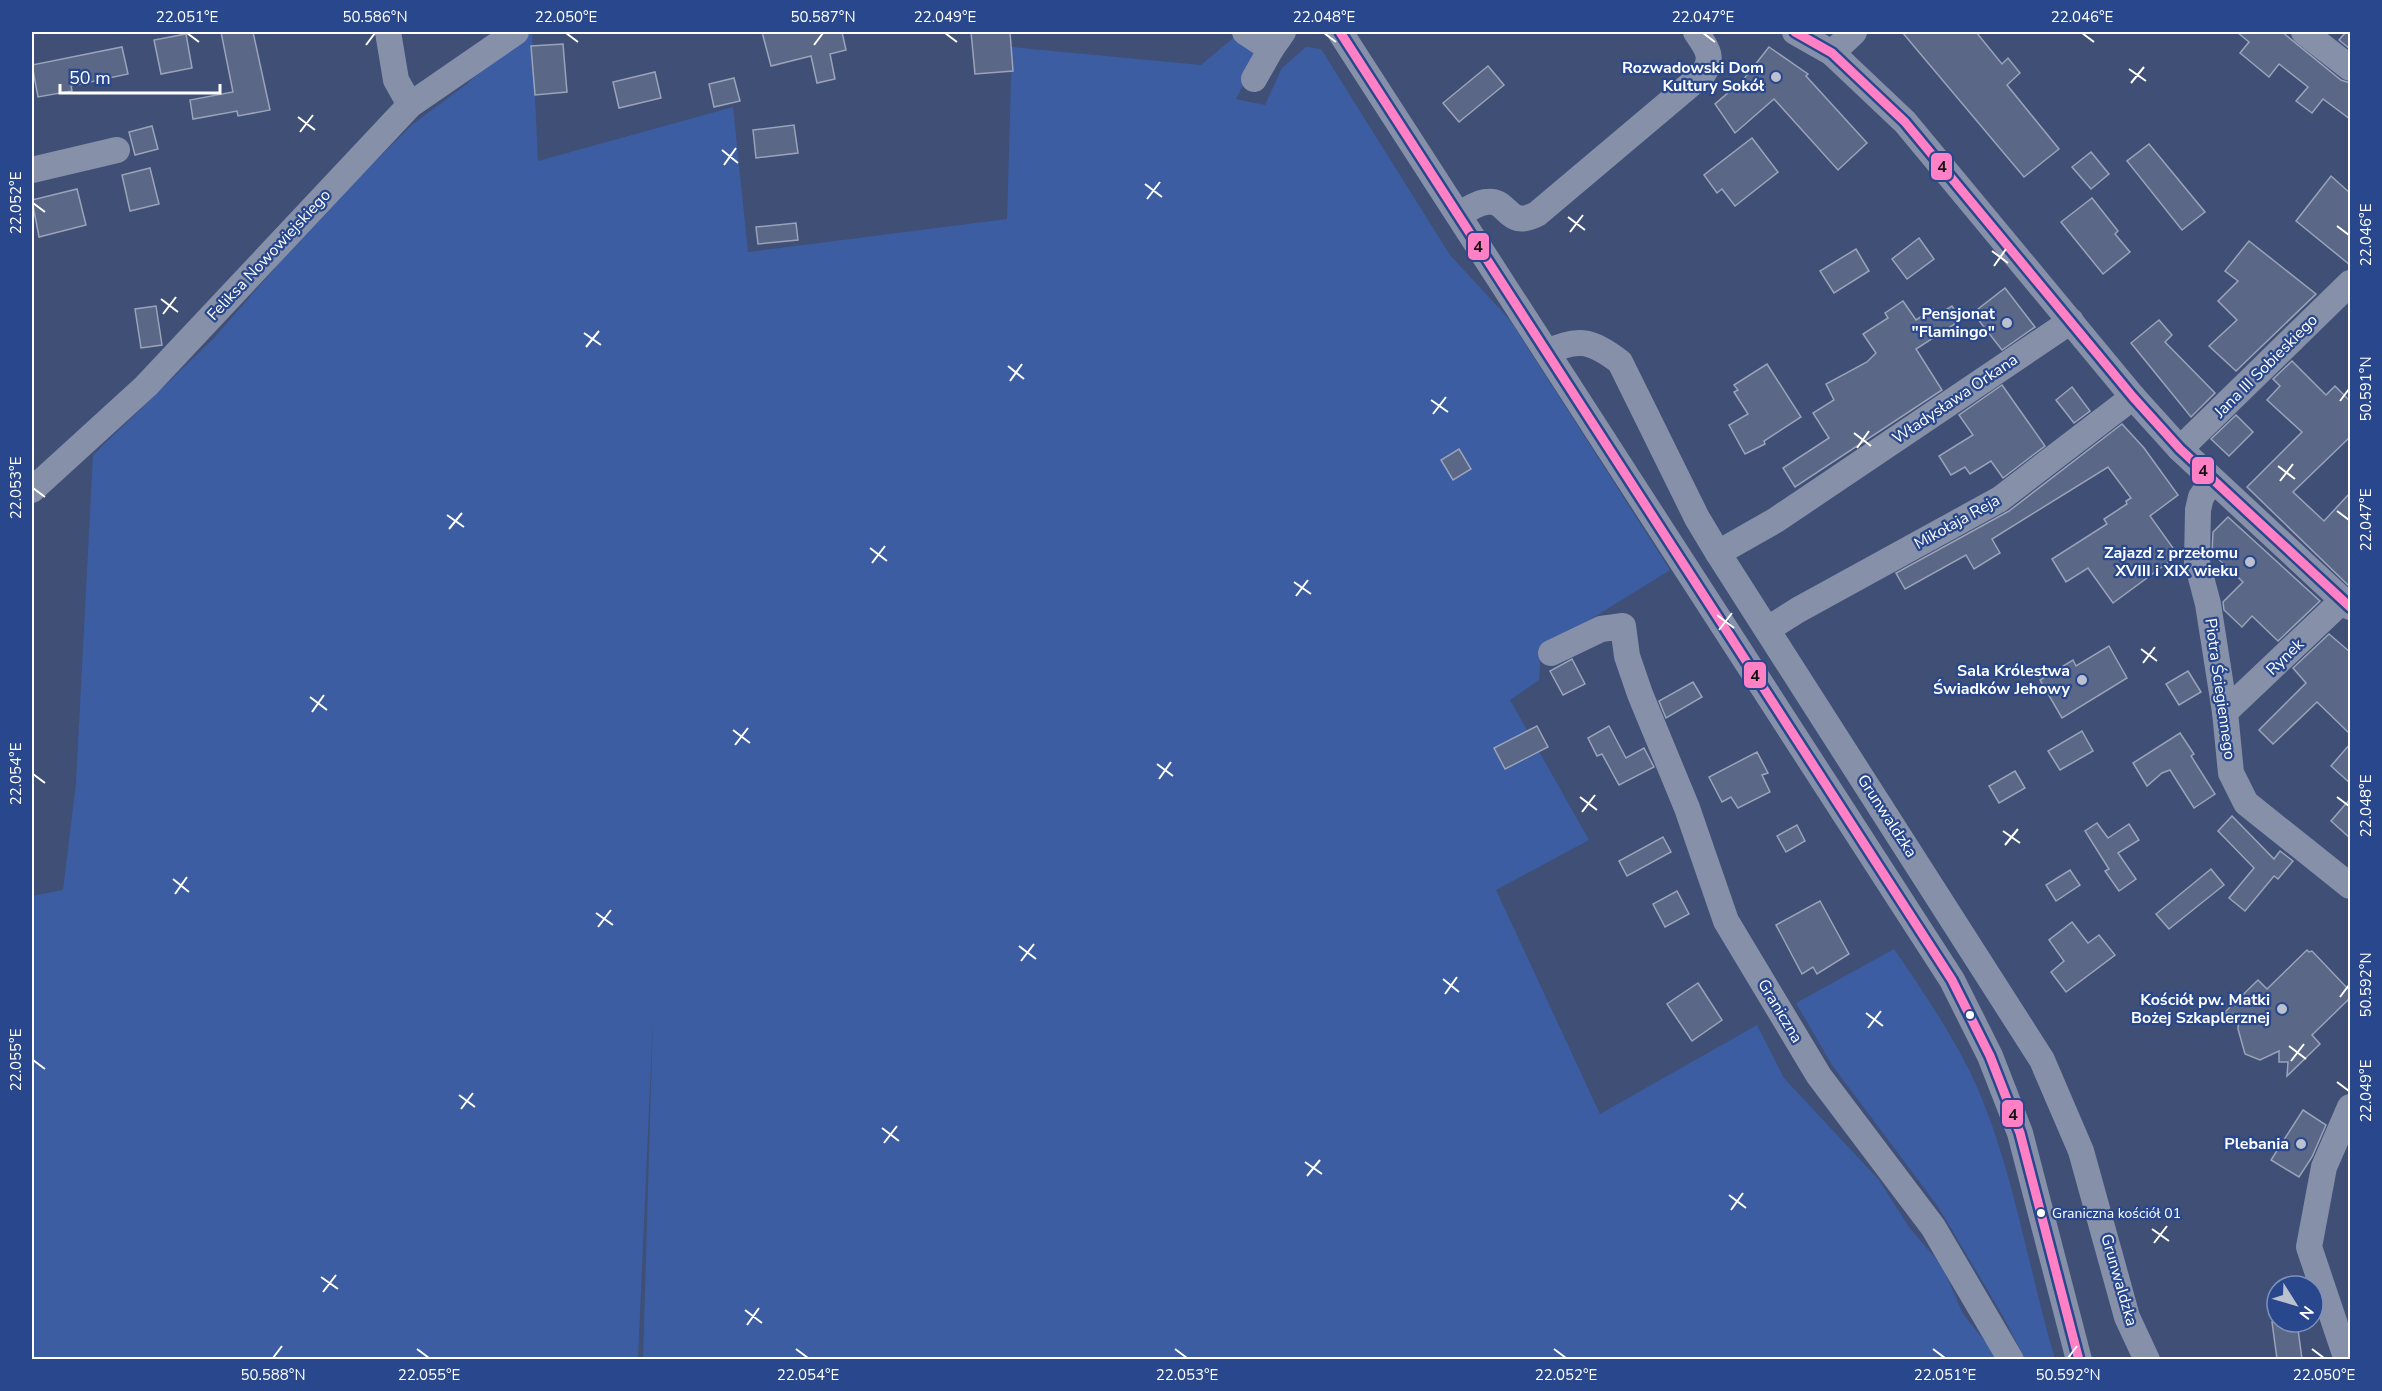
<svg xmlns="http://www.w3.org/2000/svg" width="2382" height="1391" font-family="'Nunito Sans',sans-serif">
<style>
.green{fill:#3c5da2}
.building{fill:#5a6786;stroke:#9aa3b9;stroke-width:1.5}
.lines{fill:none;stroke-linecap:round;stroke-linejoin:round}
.minor{stroke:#8690a9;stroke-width:26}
.bus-1-casing{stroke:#28478c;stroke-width:14}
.bus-1{stroke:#ff80c5;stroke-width:9}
.ticks{fill:none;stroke:#fff;stroke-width:2}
.poi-dot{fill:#bcc1cf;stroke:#28478c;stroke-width:2}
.bus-dot{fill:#fff;stroke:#28478c;stroke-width:2}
.labels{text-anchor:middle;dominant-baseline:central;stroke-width:4.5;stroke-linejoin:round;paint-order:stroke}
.bus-label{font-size:14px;fill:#fff;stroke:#28478c;text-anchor:start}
.poi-label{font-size:16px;font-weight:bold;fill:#fff;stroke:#28478c;text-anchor:end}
.street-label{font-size:16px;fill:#fff;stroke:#28478c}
.line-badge{stroke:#28478c;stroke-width:2}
.pale-badge-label{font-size:16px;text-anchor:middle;font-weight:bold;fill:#111}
.neatline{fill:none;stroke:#fff;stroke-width:2}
.ticks-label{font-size:15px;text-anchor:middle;fill:#fff}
</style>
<rect width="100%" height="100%" fill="#3f4f76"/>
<g class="green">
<path d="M519,32H532L538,161L733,107L748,252L1007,219L1012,47L1201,65L1233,38L1259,52L1236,99L1265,105L1282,68L1306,47L1321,49L1450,255L1510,320L1670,570L1541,650L1539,680L1510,700L1589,840L1496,890L1600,1114L1757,1025L1784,1078L1879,1180L1909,1227L1942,1266L1963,1314L1999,1359H643L653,1018L638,1359L32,1360V896L63,890L76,783L93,455L213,339L324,212L413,124L468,83Z"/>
<path d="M1894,949C1920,987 1946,1025 1967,1066C2011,1152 2027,1266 2055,1359H2025L2003,1316L1939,1208L1832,1065L1796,1003Z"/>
</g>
<g class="building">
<path d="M221,32H253L270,110L238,116L237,111L193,119L190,100L233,92Z"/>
<path d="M762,32H842L846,50L830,54L835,79L817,83L811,56L771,66Z"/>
<path d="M971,32H1010L1013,71L975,74Z"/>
<path d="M1902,32H1976L2002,64L2008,58L2020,73L2007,85L2059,149L2024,177Z"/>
<path d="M2237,32H2282L2341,80L2350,83V119L2323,99L2312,113L2296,101L2308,87L2279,64L2269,77L2240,53L2249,42Z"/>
<path d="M2346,32H2350V49L2339,40Z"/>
<path d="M186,34L192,68L161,74L154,40Z"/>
<path d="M563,44L567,92L535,95L531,46Z"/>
<path d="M122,47L128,74L71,86L72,91L38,97L32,65Z"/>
<path d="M1769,47L1808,74L1806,76L1867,143L1838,170L1774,99L1735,133L1715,104L1743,80Z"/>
<path d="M1488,66L1504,85L1459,122L1443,103Z"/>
<path d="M655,72L661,98L619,108L613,82Z"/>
<path d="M734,78L740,101L714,107L709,84Z"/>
<path d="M794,125L798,153L756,158L753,130Z"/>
<path d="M152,126L158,149L135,155L129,132Z"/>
<path d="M1752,138L1778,172L1735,206L1722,189L1717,193L1704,175Z"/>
<path d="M2149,144L2205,212L2182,230L2127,161Z"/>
<path d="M2091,152L2109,174L2091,189L2072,167Z"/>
<path d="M150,168L159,204L130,211L122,175Z"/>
<path d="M2331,176L2350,193V265L2296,221Z"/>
<path d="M77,189L86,225L39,237L32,200Z"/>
<path d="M2092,198L2118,231L2115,234L2130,252L2103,274L2061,222Z"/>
<path d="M796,223L798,240L758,244L756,227Z"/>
<path d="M1919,238L1934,259L1907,279L1892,259Z"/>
<path d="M2249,241L2316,294L2236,371L2209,346L2237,320L2218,301L2238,281L2225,271Z"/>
<path d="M1856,249L1869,271L1834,293L1820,271Z"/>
<path d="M2005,288L2035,327L2002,350L1973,313Z"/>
<path d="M1903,301L1916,320L1933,309L1937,315L1952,306L1961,320L1916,349L1942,390L1795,487L1783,468L1829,438L1813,413L1834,400L1826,384L1867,362L1876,353L1863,334L1888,318L1885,313Z"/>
<path d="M156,306L162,345L141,348L135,309Z"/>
<path d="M2159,320L2172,335L2165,342L2215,393L2191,417L2131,343Z"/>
<path d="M2292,361L2326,395L2335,386L2350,401V437L2293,492L2324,521L2350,493V587L2247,487L2302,432L2267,400L2280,386L2273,379Z"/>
<path d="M1767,364L1801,417L1764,441L1765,444L1745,454L1729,425L1748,414L1734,392L1738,390L1734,385Z"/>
<path d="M2002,385L2045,446L2003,478L1991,461L1970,474L1965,467L1951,475L1939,456L1973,435L1959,415Z"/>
<path d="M2072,387L2090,411L2074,423L2056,400Z"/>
<path d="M2236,415L2253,432L2229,456L2211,439Z"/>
<path d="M2122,424L2144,448L2178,495L2150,516L2178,555L2113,603L2088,568L2066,582L2052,559L2107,524L2104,519L2127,504L2126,501L2131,498L2108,467L1992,539L2000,553L1974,569L1966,555L1905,589L1896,573L2009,511Z"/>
<path d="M1459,449L1471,469L1453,480L1441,460Z"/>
<path d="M2228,517L2320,601L2278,641L2252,616L2242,627L2224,610L2223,602L2243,582L2212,553L2213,532Z"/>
<path d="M2329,634L2350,652V734L2317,702L2273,744L2259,730L2306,683L2293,668Z"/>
<path d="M2109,646L2127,678L2062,718L2040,680L2073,660L2076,666Z"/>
<path d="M1572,659L1585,684L1563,695L1550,671Z"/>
<path d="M2188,671L2201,692L2179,705L2166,684Z"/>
<path d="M1693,682L1702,697L1666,718L1659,701Z"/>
<path d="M1537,726L1548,747L1505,769L1494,748Z"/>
<path d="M1609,726L1626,758L1644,748L1654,767L1619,785L1602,754L1597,756L1588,738Z"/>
<path d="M2082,731L2093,751L2060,770L2048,751Z"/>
<path d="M2180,733L2194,754L2191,756L2215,794L2194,808L2170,770L2162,773L2147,786L2133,763Z"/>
<path d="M2350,744V783L2331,766Z"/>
<path d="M1757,752L1768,773L1762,775L1770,792L1738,808L1731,797L1722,802L1709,777Z"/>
<path d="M2015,771L2025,788L1999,803L1989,786Z"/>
<path d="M2350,799V838L2331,821Z"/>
<path d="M2232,816L2274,859L2280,851L2293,861L2278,879L2274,876L2245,911L2229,898L2254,868L2218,831Z"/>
<path d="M2097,823L2108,838L2129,824L2139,840L2118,853L2136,879L2119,891L2105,871L2109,869L2085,831Z"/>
<path d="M1797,825L1805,841L1786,852L1777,836Z"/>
<path d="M1663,837L1671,852L1627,876L1619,861Z"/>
<path d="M2211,869L2224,885L2169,929L2156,914Z"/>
<path d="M2070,870L2080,885L2056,901L2046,885Z"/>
<path d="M1677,891L1689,914L1665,927L1653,904Z"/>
<path d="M1820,901L1849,954L1817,974L1813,967L1802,974L1776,925Z"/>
<path d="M2072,922L2088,943L2099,935L2115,955L2066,992L2051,972L2064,961L2049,940Z"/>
<path d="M2307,950L2309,952L2312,951L2350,991V998L2312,1035L2320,1044L2287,1076L2288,1062H2279V1051L2260,1060L2245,1054L2238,1029L2239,1014L2224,1013L2258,980L2267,989Z"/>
<path d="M1698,983L1722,1020L1692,1041L1667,1004Z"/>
<path d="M2303,1110L2326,1125L2312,1157L2299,1177L2271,1160Z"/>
<path d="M2272,1322H2297L2302,1359H2277Z"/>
</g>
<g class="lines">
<g class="minor">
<path d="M388,32L396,80L410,105"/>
<path d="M1245,32L1271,49L1283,32"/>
<path d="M1340,32L1952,980L1990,1056L2020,1133L2079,1360"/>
<path d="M1795,32L1832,53L1905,122L2133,397L2180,449L2350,607"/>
<path d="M2304,32L2350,68"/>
<path d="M1832,53L1854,32"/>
<path d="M1254,79L1271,49"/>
<path d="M32,170L117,150"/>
<path d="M1459,215C1467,210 1477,203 1486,202C1509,198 1506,230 1537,214L1703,74C1715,57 1706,47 1696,32"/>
<path d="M1548,352C1579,336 1594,342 1620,362L1697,518L1718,553L2042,1060L2081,1151L2127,1317L2147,1360"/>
<path d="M2180,449L2350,283"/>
<path d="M2213,480L2201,497L2198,510L2197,562L2208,604L2225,712L2231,773L2246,803L2350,886"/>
<path d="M32,490L146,386L410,105L516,32"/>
<path d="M1718,553L1776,520L2071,321"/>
<path d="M1768,629L1798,610L2000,499L2133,397"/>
<path d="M1551,653L1601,629L1623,626L1627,656L1640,694L1687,808L1726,921L1819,1076L1933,1227L2011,1360"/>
<path d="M2225,712L2343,600"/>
<path d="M2347,1360L2309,1247L2324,1167L2350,1107"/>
</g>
<g class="bus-1-casing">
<g id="bus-1">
<path d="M1340,32L1952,980L1990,1056L2020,1133L2079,1360"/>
<path d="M1795,32L1832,53L1905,122L2133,397L2180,449L2350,607"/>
</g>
</g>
<use href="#bus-1" class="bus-1"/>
</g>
<path class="ticks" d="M187,33L199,42M566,33L578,42M945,33L957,42M1324,33L1336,42M1703,33L1715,42M2082,33L2094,42M366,45L375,33M814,45L823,33M2129,69L2146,81M2131,83L2144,67M298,117L315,130M300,132L313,115M722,150L738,163M724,165L736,148M1145,184L1162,197M1147,199L1160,182M33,203L45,212M1568,217L1585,230M2337,226L2349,235M1570,232L1583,215M1992,251L2008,263M1994,266L2006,249M161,299L178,312M163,314L176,297M584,333L601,345M586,347L599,331M1008,366L1024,379M1010,381L1022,364M1431,400L1448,412M2340,401L2349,389M1433,414L1446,397M1854,433L1871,446M1857,448L1869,431M2278,466L2295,479M2280,481L2293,464M33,488L45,497M2337,511L2349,520M447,515L464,527M449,529L462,513M870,548L887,561M872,563L885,546M1294,582L1311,594M1296,596L1308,580M1717,615L1734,628M1719,630L1732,613M2141,649L2157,661M2143,663L2155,647M310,697L327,710M312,712L324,695M733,730L750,743M735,745L748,728M1157,764L1173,776M33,774L45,783M1159,779L1171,762M1580,797L1597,810M2337,797L2349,806M1582,812L1595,795M2003,831L2020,843M2005,845L2018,829M173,879L189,892M175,894L187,877M596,913L613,925M598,927L611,910M1019,946L1036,959M1021,961L1034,944M1443,979L1459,992M1445,994L1457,977M2340,997L2349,985M1866,1013L1883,1026M1868,1028L1881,1011M2289,1046L2306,1059M33,1060L45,1069M2291,1061L2304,1044M2337,1082L2349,1091M459,1095L475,1107M461,1109L473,1093M882,1128L899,1141M884,1143L897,1126M1305,1162L1322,1174M1307,1176L1320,1160M1729,1195L1746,1208M1731,1210L1743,1193M2152,1229L2169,1241M2154,1243L2167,1226M321,1277L338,1289M323,1292L336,1275M745,1310L762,1323M747,1325L759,1308M417,1349L429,1358M796,1349L808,1358M1175,1349L1187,1358M1554,1349L1566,1358M1933,1349L1945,1358M2312,1349L2324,1358M273,1358L282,1346M2068,1358L2077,1346"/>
<g class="poi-dot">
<circle cx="1776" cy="77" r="6"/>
<circle cx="2007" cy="323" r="6"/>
<circle cx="2250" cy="562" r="6"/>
<circle cx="2082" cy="680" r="6"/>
<circle cx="2282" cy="1009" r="6"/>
<circle cx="2301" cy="1144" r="6"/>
</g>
<g class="bus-dot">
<circle cx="1970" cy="1015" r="5"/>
<circle cx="2041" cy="1213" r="5"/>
</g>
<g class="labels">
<g class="bus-label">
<text x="2052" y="1213">Graniczna kościół 01</text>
</g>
<g class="poi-label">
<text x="1764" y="68">Rozwadowski Dom<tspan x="1764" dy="18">Kultury Sokół</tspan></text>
<text x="1995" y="314">Pensjonat<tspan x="1995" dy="18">"Flamingo"</tspan></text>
<text x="2238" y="553">Zajazd z przełomu<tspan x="2238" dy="18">XVIII i XIX wieku</tspan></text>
<text x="2070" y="671">Sala Królestwa<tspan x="2070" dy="18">Świadków Jehowy</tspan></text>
<text x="2270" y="1000">Kościół pw. Matki<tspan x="2270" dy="18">Bożej Szkaplerznej</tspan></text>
<text x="2289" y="1144">Plebania</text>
</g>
<g class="street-label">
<text transform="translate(269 255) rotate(-47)">Feliksa Nowowiejskiego</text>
<text transform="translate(2266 366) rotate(-45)">Jana III Sobieskiego</text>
<text transform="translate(1955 399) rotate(-34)">Władysława Orkana</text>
<text transform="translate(1957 522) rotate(-29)">Mikołaja Reja</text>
<text transform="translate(2285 657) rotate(-44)">Rynek</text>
<text transform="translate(2220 689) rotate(82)">Piotra Ściegiennego</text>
<text transform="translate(1887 816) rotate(57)">Grunwaldzka</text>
<text transform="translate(1780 1011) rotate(59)">Graniczna</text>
<text transform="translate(2119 1280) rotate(74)">Grunwaldzka</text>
</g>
</g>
<g class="line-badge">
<rect x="1930" y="152" width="23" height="29" rx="6" fill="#ff80c5"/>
<rect x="1467" y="232" width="23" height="29" rx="6" fill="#ff80c5"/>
<rect x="2191" y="456" width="24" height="29" rx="6" fill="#ff80c5"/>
<rect x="1743" y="661" width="24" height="28" rx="6" fill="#ff80c5"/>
<rect x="2001" y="1099" width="23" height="29" rx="6" fill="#ff80c5"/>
</g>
<g class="pale-badge-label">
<text x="1942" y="172">4</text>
<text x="1478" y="252">4</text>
<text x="2203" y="476">4</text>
<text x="1755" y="681">4</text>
<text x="2013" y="1120">4</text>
</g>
<rect width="2382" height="1391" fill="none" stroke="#28478c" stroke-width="66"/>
<g transform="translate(2295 1304) rotate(127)"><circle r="28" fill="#28478c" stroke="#7e91ba" stroke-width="1.5"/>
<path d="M0-4.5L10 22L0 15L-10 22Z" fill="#bcc1cf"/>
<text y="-9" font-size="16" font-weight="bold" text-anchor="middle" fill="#ffffff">N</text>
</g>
<path d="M60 84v9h160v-9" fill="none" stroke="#ffffff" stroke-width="3"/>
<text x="69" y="84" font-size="18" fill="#ffffff" stroke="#28478c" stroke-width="4.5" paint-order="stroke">50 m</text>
<rect x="33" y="33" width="2316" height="1325" class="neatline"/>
<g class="ticks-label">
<text x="187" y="22">22.051°E</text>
<text x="375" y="22">50.586°N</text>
<text x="566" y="22">22.050°E</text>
<text x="823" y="22">50.587°N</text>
<text x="945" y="22">22.049°E</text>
<text x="1324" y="22">22.048°E</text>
<text x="1703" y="22">22.047°E</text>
<text x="2082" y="22">22.046°E</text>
<text transform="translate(16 203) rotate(-90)" y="5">22.052°E</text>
<text transform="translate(2366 235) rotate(-90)" y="5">22.046°E</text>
<text transform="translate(2366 389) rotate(-90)" y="5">50.591°N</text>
<text transform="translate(16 488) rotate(-90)" y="5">22.053°E</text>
<text transform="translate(2366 520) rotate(-90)" y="5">22.047°E</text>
<text transform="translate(16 774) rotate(-90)" y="5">22.054°E</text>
<text transform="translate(2366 806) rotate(-90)" y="5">22.048°E</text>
<text transform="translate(2366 985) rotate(-90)" y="5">50.592°N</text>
<text transform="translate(16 1060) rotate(-90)" y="5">22.055°E</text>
<text transform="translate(2366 1091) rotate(-90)" y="5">22.049°E</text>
<text x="273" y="1380">50.588°N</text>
<text x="429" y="1380">22.055°E</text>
<text x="808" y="1380">22.054°E</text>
<text x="1187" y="1380">22.053°E</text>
<text x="1566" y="1380">22.052°E</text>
<text x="1945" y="1380">22.051°E</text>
<text x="2068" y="1380">50.592°N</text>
<text x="2324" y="1380">22.050°E</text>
</g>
</svg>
